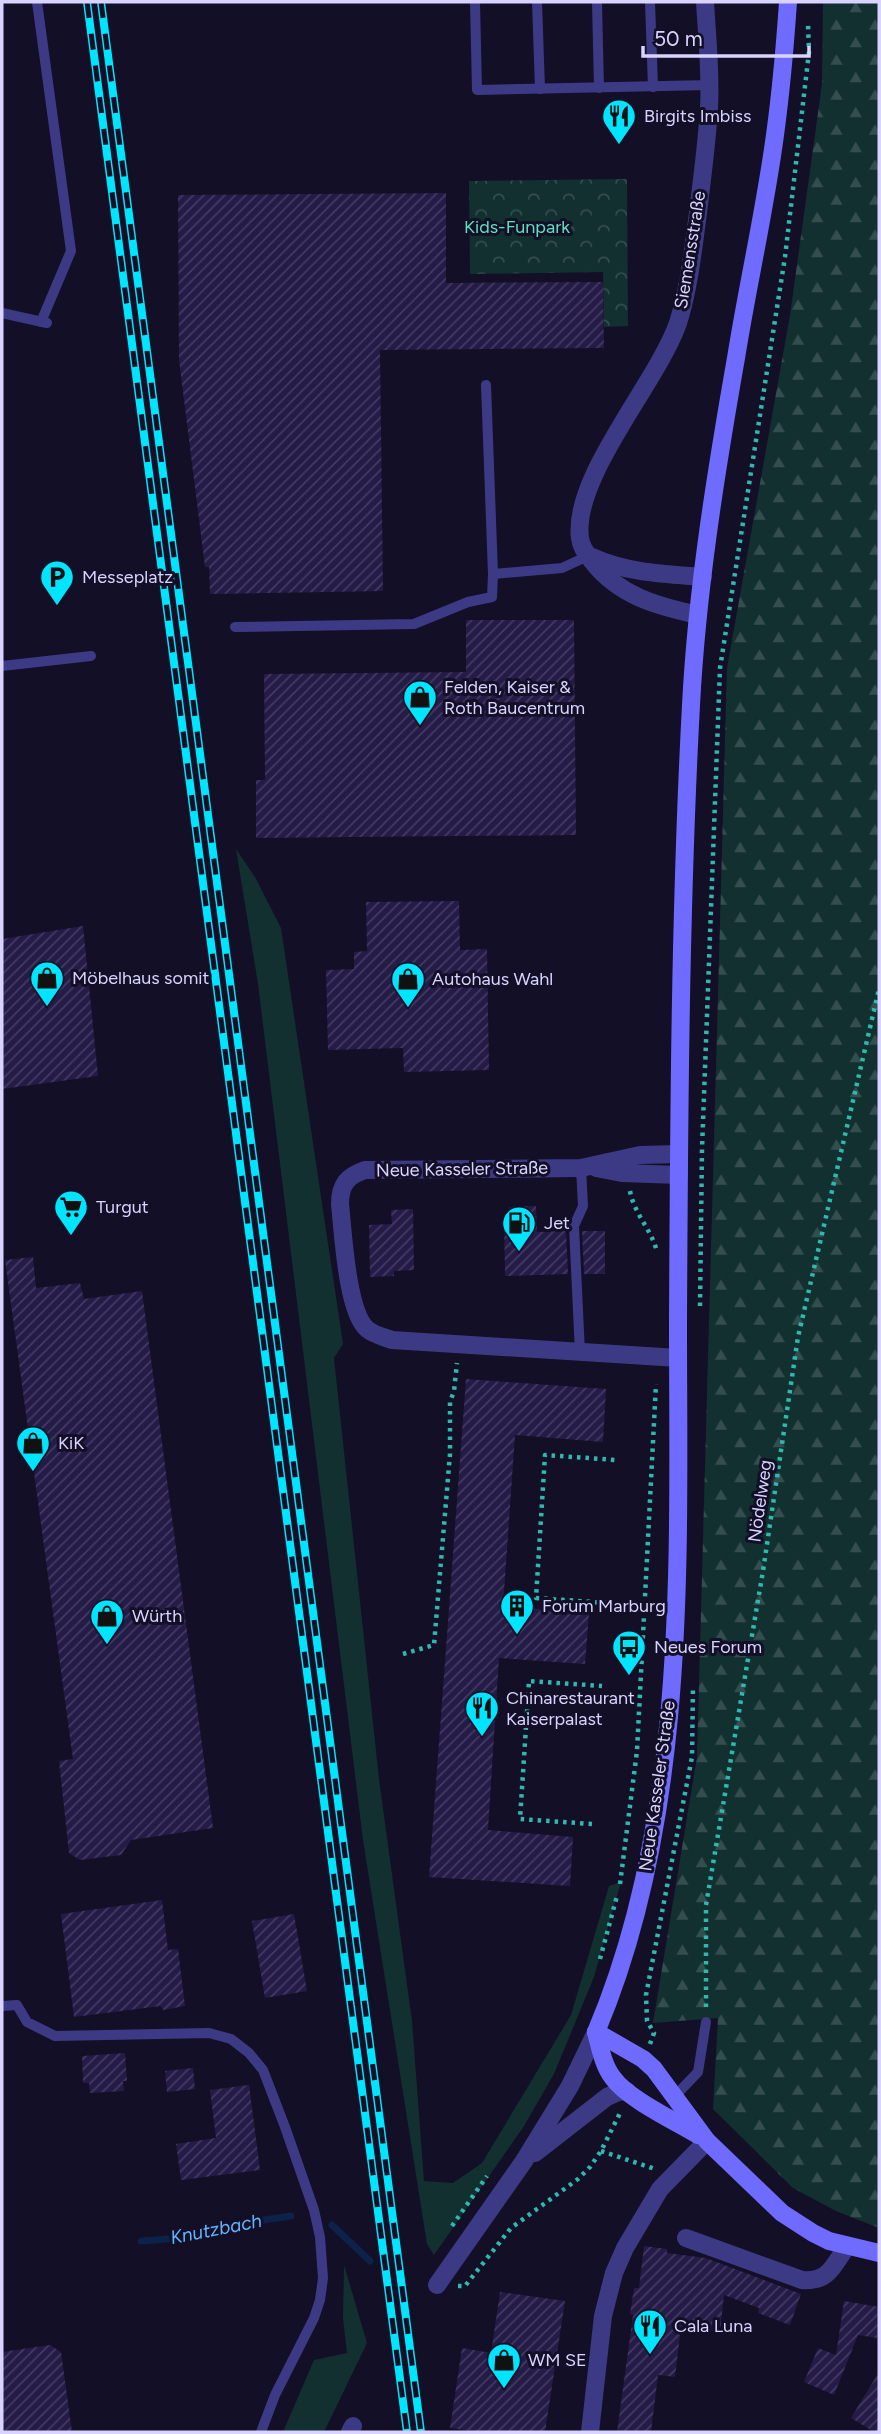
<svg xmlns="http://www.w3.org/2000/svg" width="881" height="2434" font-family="Figtree,sans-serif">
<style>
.green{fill:#12302f}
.forest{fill:url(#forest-firs)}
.park{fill:url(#park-crowns)}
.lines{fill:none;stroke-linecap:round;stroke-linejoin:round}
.stream{stroke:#0c2248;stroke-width:7}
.building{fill:url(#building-hatch)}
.path{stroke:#2fb8b0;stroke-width:4.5;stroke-dasharray:3.5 5;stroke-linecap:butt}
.lane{stroke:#3d3a85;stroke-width:10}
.street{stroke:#3d3a85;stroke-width:18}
.secondary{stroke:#6f6bff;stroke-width:18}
.rail-casing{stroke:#00e5ff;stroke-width:8}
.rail{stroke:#130f26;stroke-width:5;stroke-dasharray:16;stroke-linecap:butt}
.labels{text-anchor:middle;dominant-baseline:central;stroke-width:6;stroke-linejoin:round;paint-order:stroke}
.poi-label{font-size:18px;fill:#d9d4ff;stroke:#130f26;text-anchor:start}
.park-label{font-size:18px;fill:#5fe0c0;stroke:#130f26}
.street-label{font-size:18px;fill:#d9d4ff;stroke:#130f26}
.water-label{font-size:19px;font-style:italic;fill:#62b6ff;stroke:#130f26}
</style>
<defs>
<pattern id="forest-firs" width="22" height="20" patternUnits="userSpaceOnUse" patternTransform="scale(1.75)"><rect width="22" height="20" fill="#12302f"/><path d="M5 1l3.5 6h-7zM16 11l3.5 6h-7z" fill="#344d4e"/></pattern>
<pattern id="park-crowns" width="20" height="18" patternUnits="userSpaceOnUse" patternTransform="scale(1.75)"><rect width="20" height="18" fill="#12302f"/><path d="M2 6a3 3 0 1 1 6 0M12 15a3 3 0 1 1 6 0" fill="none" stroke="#344d4e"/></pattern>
<pattern id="building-hatch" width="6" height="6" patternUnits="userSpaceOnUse" patternTransform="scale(1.75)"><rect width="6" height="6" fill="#241b47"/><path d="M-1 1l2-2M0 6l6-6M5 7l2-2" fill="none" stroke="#433b63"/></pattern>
</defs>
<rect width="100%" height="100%" fill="#130f26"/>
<g class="green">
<path d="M236,849L255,877L281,928L343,1344L334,1358L379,1779L412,2021L424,2181L453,2183L482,2163L571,2015L609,1886L621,1882L594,1977L554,2074L524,2126L434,2255L427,2244L363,1840L258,984Z"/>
<path d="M344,2265L367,2343L324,2432H283L314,2360L347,2353L343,2319Z"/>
</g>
<path class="forest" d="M823,2H879V2228L836,2211L793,2188L713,2109L718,2018L653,2023L697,1757L727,668L790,315L822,84Z"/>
<path class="park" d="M627,179L628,326L604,327L603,272L470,274L469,181Z"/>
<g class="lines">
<g class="stream">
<path d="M332,2225L370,2261"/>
<path d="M141,2241L195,2237L211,2228L291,2216"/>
</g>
</g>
<g class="building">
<path d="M446,193V283L603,282L604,348L380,350L383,591L210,594L209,567H205L179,360L178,195Z"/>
<path d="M466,620H574L576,835L256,838V780H265L264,674L466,672Z"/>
<path d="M459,901L460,950L487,949L489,1070L404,1072L403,1048L328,1050L326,970L354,969V952L367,951L366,902Z"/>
<path d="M83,926L98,1076L2,1089V939Z"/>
<path d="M536,1206L537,1232L566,1231L568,1274L505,1276L504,1215H510L509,1207Z"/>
<path d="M413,1209L414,1270L394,1271V1276L370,1277L369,1225L392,1224L391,1210Z"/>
<path d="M582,1231H605V1274H584Z"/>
<path d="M33,1257L36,1288L80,1283L84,1299L142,1291L213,1828L131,1840L121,1855L80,1860L69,1853L59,1761L73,1759L5,1260Z"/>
<path d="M466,1379L606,1389L603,1442L515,1435L503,1606L589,1613L585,1664L499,1658L488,1830L573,1837L570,1886L429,1877Z"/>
<path d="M162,1900L168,1950L178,1949L185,2006L163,2010L161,2006L74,2017L61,1914Z"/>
<path d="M294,1914L307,1991L265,1998L252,1921Z"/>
<path d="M125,2053L127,2081H123L124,2091L90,2093L89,2083H83L82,2056Z"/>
<path d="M193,2068L195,2089L167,2092L165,2071Z"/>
<path d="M249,2085L260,2170L181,2180L176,2144L216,2138L210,2090Z"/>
<path d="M644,2246L667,2249V2253L706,2258L801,2294L790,2325L758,2313L759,2308L724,2295L720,2332L681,2327L675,2377L658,2375L651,2432H617L633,2315L630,2314L634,2288H639Z"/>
<path d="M500,2292L565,2301L545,2432H480L450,2428L462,2348L491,2353Z"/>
<path d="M844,2301L879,2307V2325L877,2338L858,2335L834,2395L804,2382L818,2348L836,2355Z"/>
<path d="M50,2345L61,2352L72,2432H2V2352Z"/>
<path d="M879,2372V2432H874L851,2418Z"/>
</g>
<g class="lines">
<g class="path">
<path d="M630,1191C634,1214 652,1230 657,1252"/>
<path d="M700,1306L702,1149L720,668L785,257L809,52L808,23"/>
<path d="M607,1603L536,1598L545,1455L616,1460"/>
<path d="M403,1654L434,1645L450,1454V1402L454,1391L457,1363"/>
<path d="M592,1824L520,1819L529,1681L602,1686"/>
<path d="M620,1884L637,1751L656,1384"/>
<path d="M600,1959L617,1896"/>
<path d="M706,2007V1905L763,1571L798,1337L879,989"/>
<path d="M650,2044L654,2033L647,2021L646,1995L692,1757L693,1686"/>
<path d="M601,2151L655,2169"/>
<path d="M452,2226L487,2176"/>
<path d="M458,2286H465L511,2228L578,2179L590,2167L601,2151L620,2113"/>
</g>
<g class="lane">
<path d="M37,2L71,251L41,322"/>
<path d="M475,2L477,90L710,85"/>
<path d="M537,2L540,89"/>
<path d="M597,2L599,88"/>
<path d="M650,2L653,87"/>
<path d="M2,313L47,323"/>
<path d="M493,574L562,568L588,556"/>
<path d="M235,627L414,624L468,602L492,597L493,574L486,385"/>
<path d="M2,666L91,656"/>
<path d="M580,1353L574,1226L583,1206L581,1168"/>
<path d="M2,2006L17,2005L27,2022L55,2036L209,2033L231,2039L249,2053L263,2070L285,2127L314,2210L320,2237L323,2278L320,2300L314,2318L275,2395L261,2432"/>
<path d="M675,2096L698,2072L706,2022"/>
</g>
<g class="street">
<path d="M592,557C627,573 665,574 703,577"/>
<path d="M698,615C657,606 619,596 592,561C587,554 581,548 580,538C572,477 657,383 678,323C689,288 693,250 698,213C702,178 707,143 709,108C711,72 707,37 705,2"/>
<path d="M596,1168L622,1173L679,1175"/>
<path d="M678,1358L392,1340C384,1337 374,1335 367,1329C347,1312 343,1232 340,1204C340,1185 347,1176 365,1170L581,1168L640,1155L679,1154"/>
<path d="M535,2153L607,2097L618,2092L627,2091"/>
<path d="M686,2238L802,2280C829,2282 833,2266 847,2246"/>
<path d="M437,2285L524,2161L570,2086L596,2032"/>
<path d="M350,2432L353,2426"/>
<path d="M590,2432L603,2316L614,2273L625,2248L660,2189L707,2141"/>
</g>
<g class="secondary">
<path d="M596,2032C689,1813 678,1556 678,1322C679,1116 680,910 691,705C697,589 716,472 736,358C748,283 765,210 775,135C781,91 785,46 788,2"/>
<path d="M596,2032L643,2059L654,2069L707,2141L782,2213L813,2233L829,2241L879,2253"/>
<path d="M596,2032C600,2047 603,2065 613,2078C628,2099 675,2121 698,2135"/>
</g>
<g class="rail-casing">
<g id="rail">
<path d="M87,2L407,2432"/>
<path d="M101,2L421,2432"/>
</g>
</g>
<use href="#rail" class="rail"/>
</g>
<defs>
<g id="restaurant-pin" transform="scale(1.75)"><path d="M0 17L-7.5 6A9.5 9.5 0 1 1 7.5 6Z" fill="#00e5ff" stroke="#130f26"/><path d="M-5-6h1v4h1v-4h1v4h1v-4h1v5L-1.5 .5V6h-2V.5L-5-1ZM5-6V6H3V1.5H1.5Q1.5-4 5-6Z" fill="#111"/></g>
<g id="parking-pin" transform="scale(1.75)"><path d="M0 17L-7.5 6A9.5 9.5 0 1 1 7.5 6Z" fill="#00e5ff" stroke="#130f26"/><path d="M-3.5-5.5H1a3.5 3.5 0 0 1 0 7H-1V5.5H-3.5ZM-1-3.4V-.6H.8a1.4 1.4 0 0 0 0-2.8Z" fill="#111"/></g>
<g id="shop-pin" transform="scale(1.75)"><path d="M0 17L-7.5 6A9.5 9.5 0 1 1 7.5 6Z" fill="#00e5ff" stroke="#130f26"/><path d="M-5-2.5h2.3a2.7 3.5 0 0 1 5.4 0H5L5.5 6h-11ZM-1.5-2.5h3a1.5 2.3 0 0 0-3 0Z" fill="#111"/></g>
<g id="supermarket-pin" transform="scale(1.75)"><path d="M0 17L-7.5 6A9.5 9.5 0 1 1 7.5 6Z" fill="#00e5ff" stroke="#130f26"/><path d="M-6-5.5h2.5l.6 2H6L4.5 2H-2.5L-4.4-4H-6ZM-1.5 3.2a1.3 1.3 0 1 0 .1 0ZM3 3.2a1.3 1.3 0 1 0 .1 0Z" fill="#111"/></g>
<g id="fuel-pin" transform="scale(1.75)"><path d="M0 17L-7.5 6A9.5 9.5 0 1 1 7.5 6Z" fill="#00e5ff" stroke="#130f26"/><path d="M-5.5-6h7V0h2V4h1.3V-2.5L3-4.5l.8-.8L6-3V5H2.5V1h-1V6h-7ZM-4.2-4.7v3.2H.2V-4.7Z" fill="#111"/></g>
<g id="building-pin" transform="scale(1.75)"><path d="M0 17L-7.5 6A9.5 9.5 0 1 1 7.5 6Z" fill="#00e5ff" stroke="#130f26"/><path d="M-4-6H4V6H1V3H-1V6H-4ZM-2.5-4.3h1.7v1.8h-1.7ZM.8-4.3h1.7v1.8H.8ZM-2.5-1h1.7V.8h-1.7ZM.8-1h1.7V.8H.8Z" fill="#111"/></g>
<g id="bus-pin" transform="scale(1.75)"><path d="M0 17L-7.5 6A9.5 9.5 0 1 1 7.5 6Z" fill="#00e5ff" stroke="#130f26"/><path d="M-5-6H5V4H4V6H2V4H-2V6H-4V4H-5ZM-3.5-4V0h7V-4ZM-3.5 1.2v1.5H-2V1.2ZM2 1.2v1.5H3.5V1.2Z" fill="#111"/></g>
</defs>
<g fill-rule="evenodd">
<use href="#restaurant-pin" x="619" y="116"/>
<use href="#parking-pin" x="57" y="577"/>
<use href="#shop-pin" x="420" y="697"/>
<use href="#shop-pin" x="47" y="978"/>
<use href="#shop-pin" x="408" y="979"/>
<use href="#supermarket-pin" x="71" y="1207"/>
<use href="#fuel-pin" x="519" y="1223"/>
<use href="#shop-pin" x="33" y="1443"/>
<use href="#building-pin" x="517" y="1606"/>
<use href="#shop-pin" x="107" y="1616"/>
<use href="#bus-pin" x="629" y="1647"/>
<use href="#restaurant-pin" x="482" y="1708"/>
<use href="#restaurant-pin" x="650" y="2326"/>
<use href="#shop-pin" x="504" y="2360"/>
</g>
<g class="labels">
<g class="poi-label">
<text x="644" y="116">Birgits Imbiss</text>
<text x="82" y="577">Messeplatz</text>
<text x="444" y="687">Felden, Kaiser &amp;<tspan x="444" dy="21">Roth Baucentrum</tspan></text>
<text x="72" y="978">Möbelhaus somit</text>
<text x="432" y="979">Autohaus Wahl</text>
<text x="96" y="1207">Turgut</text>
<text x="544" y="1223">Jet</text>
<text x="58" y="1443">KiK</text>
<text x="542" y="1606">Forum Marburg</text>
<text x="132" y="1616">Würth</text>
<text x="654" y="1647">Neues Forum</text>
<text x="506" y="1698">Chinarestaurant<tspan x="506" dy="21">Kaiserpalast</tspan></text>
<text x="674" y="2326">Cala Luna</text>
<text x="528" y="2360">WM SE</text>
</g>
<g class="park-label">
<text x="517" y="227">Kids-Funpark</text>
</g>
<g class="street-label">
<text transform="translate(690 250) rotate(-81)">Siemensstraße</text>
<text transform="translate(462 1169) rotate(-1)">Neue Kasseler Straße</text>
<text transform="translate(760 1501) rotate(-82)">Nödelweg</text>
<text transform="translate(657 1786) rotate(-82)">Neue Kasseler Straße</text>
</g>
<g class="water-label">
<text transform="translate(216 2229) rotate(-11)">Knutzbach</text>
</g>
</g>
<rect width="881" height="2434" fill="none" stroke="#d9d4ff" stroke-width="7"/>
<path d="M643 46v10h166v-10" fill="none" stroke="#d9d4ff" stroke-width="3.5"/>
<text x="654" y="46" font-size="21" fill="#d9d4ff" stroke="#130f26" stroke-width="5" paint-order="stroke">50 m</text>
</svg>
